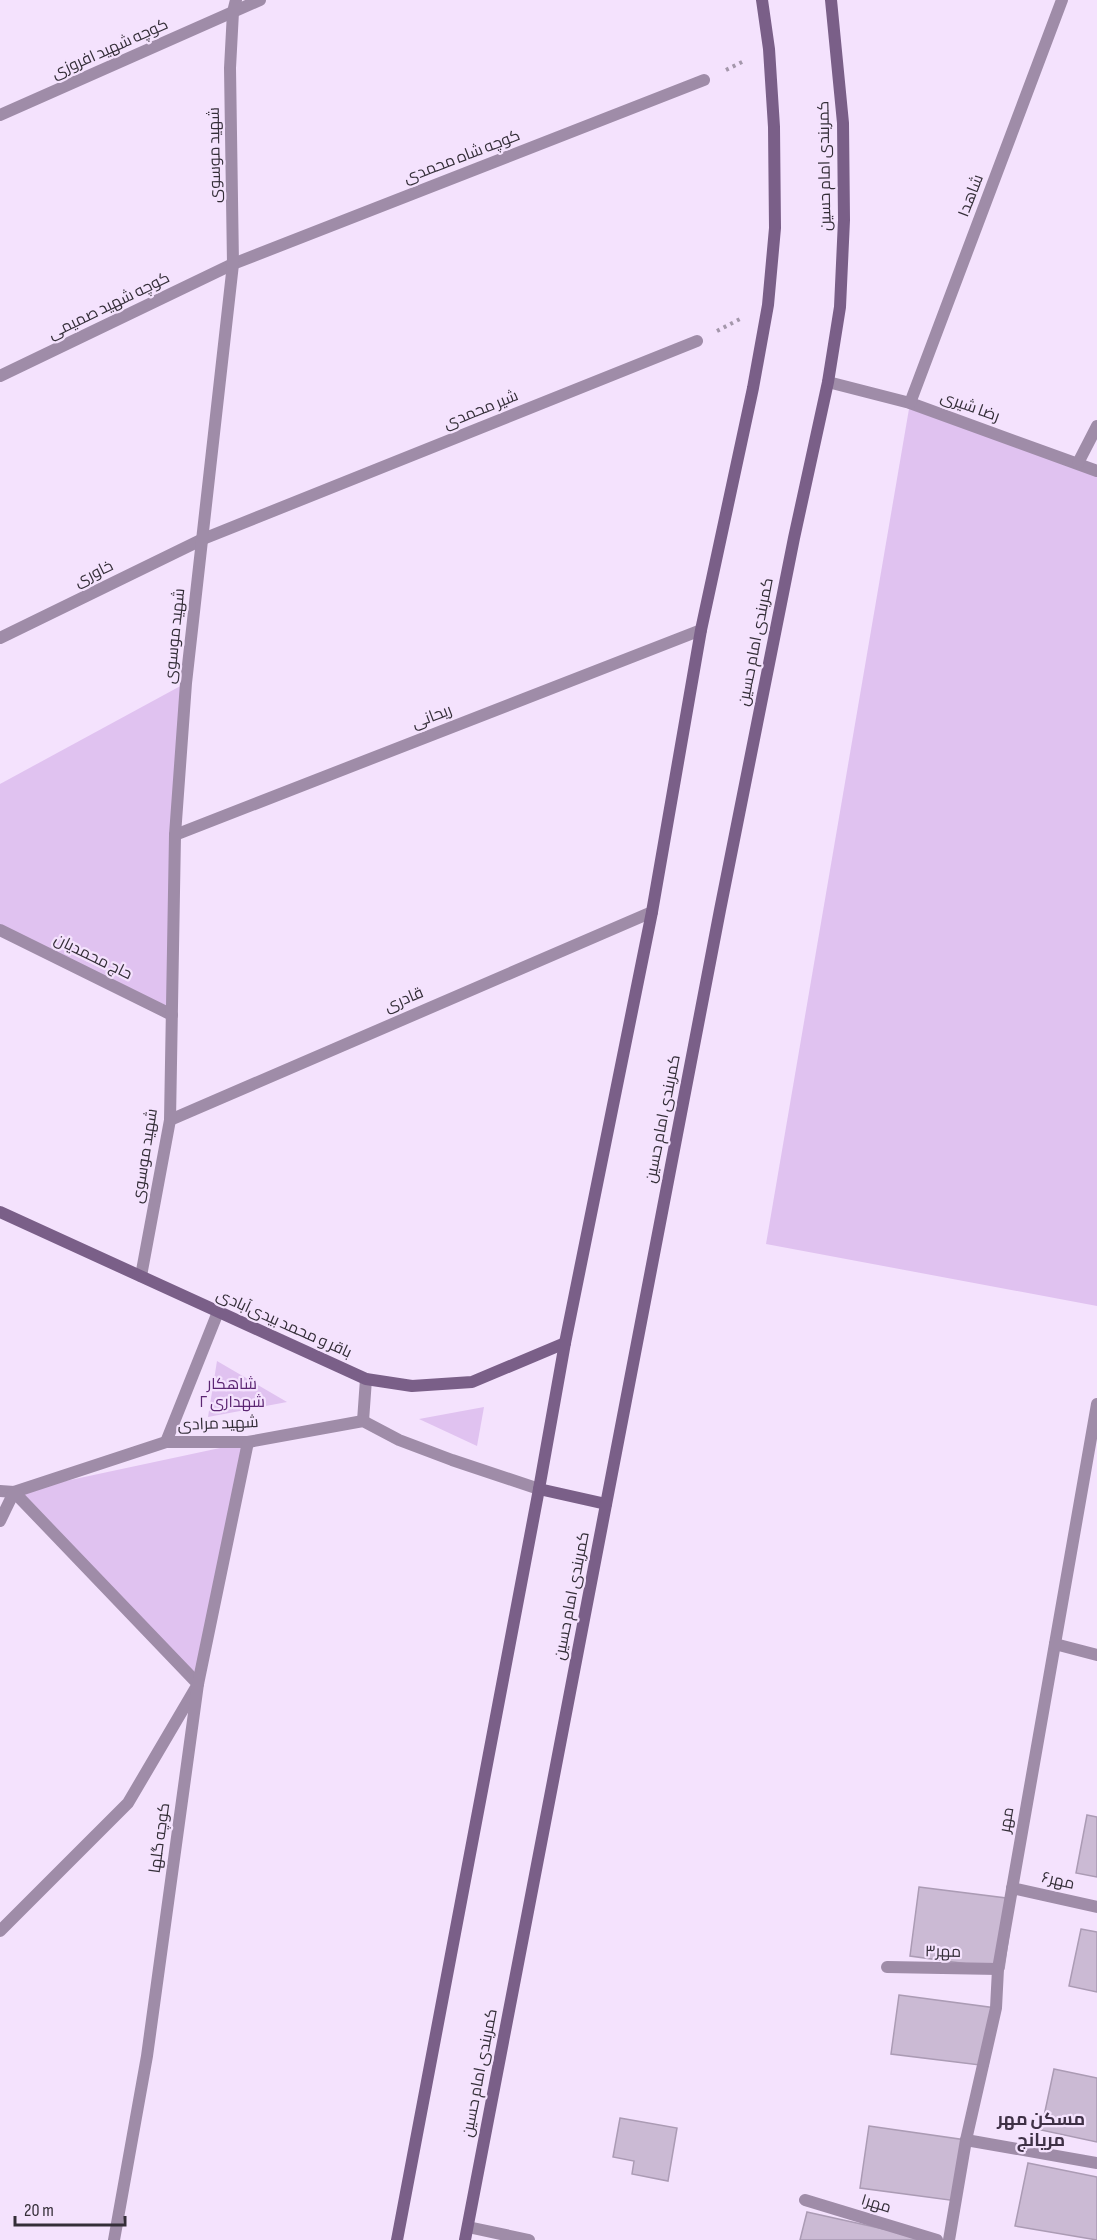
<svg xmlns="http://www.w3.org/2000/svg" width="1097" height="2240" font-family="'Sofia Sans Condensed',Cairo,sans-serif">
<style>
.green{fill:#e0c2f0}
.building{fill:#cbbad4;stroke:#ab9bb4;stroke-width:1.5}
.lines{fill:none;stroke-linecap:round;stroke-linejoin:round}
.path{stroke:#a497ab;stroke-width:4;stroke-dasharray:3 4.5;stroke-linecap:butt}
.street{stroke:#9f8ca8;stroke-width:12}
.secondary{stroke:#7a5f88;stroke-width:12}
.labels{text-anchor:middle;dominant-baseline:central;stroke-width:4.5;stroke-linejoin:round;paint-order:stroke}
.street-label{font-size:16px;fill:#342e38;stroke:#f4e2fd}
.park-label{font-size:16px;fill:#5c2673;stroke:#f4e2fd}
.neighbourhood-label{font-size:18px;font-weight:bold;fill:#3f3146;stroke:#f4e2fd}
</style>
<rect width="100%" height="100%" fill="#f4e2fd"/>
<g class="green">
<path d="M910,403L1097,471V1306L766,1244Z"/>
<path d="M186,683L172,1015L0,930V784Z"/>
<path d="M217,1361L287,1402L208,1417Z"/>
<path d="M484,1407L477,1446L419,1419Z"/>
<path d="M248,1442L198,1684L14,1492Z"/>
</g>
<g class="building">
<path d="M1087,1815L1097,1817V1877L1076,1873Z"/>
<path d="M919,1887L1014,1899L1004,1969L910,1956Z"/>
<path d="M1081,1929L1097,1932V1992L1069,1986Z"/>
<path d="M899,1995L996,2008L988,2066L891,2054Z"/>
<path d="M1054,2069L1097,2078V2142L1041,2130Z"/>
<path d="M620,2118L677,2128L668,2181L632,2174L634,2161L613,2157Z"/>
<path d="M869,2126L966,2140L957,2201L860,2188Z"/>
<path d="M1028,2163L1097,2177V2240L1015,2226Z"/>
<path d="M807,2212L933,2240H800Z"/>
</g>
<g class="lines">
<g class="path">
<path d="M726,70L746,60"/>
<path d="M717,331L740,319"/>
</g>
<g class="street">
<path d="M0,115L260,0"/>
<path d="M0,376L233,264L704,80"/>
<path d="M828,382L910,403L1097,471"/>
<path d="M910,403L1062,0"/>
<path d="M1078,463L1097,426"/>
<path d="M0,638L203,539L697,341"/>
<path d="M175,835L701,630"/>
<path d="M0,930L172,1015"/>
<path d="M170,1120L652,912"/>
<path d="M141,1276L170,1120L175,835L186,683L233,264L230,68L233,12L236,0"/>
<path d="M363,1421L366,1379"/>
<path d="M166,1442L218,1312"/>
<path d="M0,1491L14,1492L166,1442H248L363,1421L399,1440L452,1460L539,1489"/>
<path d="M0,1521L14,1492L198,1684L128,1803L0,1931"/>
<path d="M1055,1644L1097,1655"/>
<path d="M1012,1888L1097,1907"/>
<path d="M887,1967L998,1969"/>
<path d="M966,2140L1097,2163"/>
<path d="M805,2200L937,2240"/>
<path d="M468,2227L529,2240"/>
<path d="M114,2240L147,2056L198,1684L248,1442"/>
<path d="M949,2240L966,2140L996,2008L998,1969L1097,1404"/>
</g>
<g class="secondary">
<path d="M0,1212L366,1379L412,1386L472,1382L565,1343"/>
<path d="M539,1489L606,1504"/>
<path d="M397,2240L539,1489L565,1343L652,912L701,630L753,388L768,305L775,228L774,127L769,49L762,0"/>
<path d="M465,2240L720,910L794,538L828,382L840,307L844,220L843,123L831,0"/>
</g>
</g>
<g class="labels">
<g class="street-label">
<text transform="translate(110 49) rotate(-24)">کوچه شهید افروزی</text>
<text transform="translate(215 155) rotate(-91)">شهید موسوی</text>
<text transform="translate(462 157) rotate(-21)">کوچه شاه محمدی</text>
<text transform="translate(825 166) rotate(-91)">کمربندی امام حسین</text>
<text transform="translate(971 196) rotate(-69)">شاهد۱</text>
<text transform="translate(109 306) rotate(-26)">کوچه شهید صمیمی</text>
<text transform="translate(970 407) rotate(20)">رضا شیری</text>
<text transform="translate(481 410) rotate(-22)">شیر محمدی</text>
<text transform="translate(94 574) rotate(-26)">خاوری</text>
<text transform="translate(175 636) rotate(-84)">شهید موسوی</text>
<text transform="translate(756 642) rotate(-79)">کمربندی امام حسین</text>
<text transform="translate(432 717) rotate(-21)">ریحانی</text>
<text transform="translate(93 957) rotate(26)">حاج محمدیان</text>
<text transform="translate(404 1000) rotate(-23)">قادری</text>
<text transform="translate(663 1119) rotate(-79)">کمربندی امام حسین</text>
<text transform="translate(145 1156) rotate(-81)">شهید موسوی</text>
<text transform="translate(284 1324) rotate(24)">باقر و محمد بیدی‌آبادی</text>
<text transform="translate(218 1424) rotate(-2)">شهید مرادی</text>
<text transform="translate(572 1596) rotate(-79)">کمربندی امام حسین</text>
<text transform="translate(1007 1820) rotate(-80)">مهر</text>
<text transform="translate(160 1838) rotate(-82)">کوچه گلها</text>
<text transform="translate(1058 1881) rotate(13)">مهر۶</text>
<text transform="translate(943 1952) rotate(1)">مهر۳</text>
<text transform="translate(480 2073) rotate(-79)">کمربندی امام حسین</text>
<text transform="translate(876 2204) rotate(17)">مهر۱</text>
</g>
<g class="park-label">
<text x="232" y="1384">شاهکار<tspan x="232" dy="18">شهداری ۲</tspan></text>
</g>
<g class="neighbourhood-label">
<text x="1041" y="2119">مسکن مهر<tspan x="1041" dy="21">مریانج</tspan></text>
</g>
</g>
<path d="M15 2216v9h110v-9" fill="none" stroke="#342e38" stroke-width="3"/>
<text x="24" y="2216" font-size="18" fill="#342e38" stroke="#f4e2fd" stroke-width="4.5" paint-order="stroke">20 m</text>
</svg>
